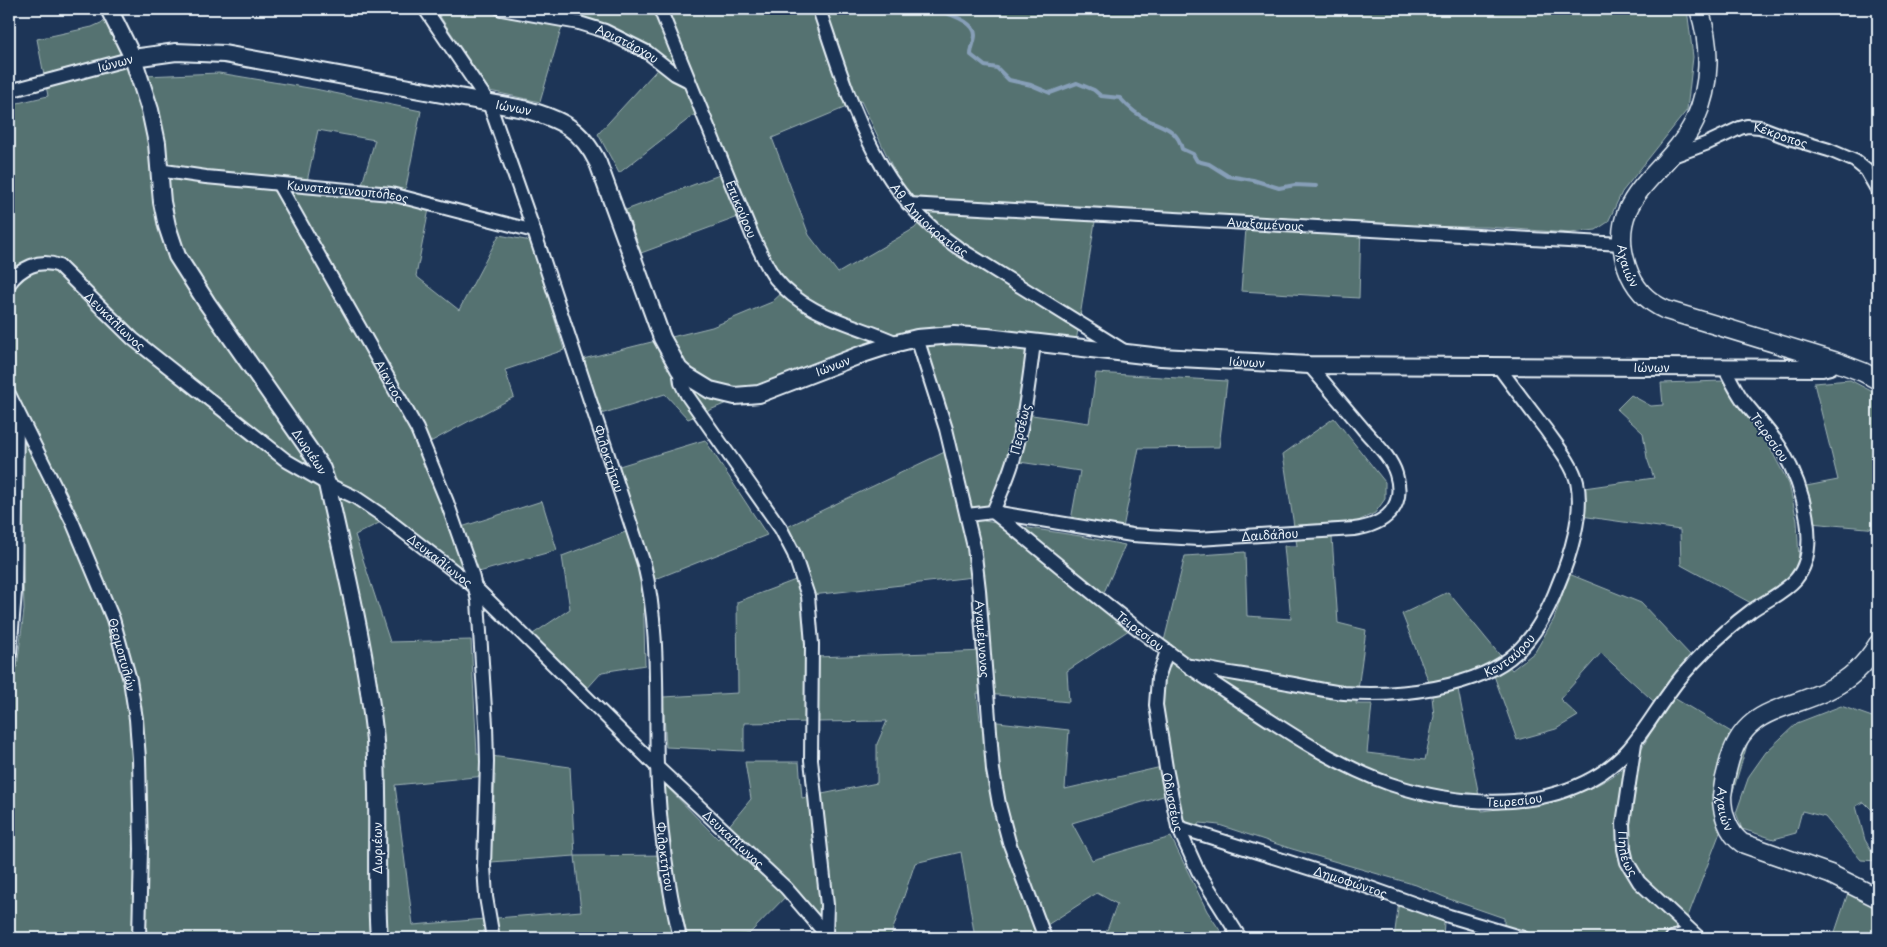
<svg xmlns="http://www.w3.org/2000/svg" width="1887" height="947" font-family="'Playpen Sans',sans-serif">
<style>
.green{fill:#557271;stroke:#9eb2b4;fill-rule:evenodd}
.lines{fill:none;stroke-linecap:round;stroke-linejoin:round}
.stream{stroke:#879fb8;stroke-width:4}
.minor-casing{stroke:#e8f1f8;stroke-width:16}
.tertiary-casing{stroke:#e8f1f8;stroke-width:20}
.secondary-casing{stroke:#e8f1f8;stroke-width:21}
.minor{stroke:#1d3557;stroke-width:12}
.tertiary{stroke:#1d3557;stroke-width:16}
.secondary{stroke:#1d3557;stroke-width:18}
.labels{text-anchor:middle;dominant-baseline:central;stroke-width:4;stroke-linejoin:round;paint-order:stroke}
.street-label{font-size:12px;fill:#e8f1f8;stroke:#1d3557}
</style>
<rect width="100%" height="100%" fill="#1d3557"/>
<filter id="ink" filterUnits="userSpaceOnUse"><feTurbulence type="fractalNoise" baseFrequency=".02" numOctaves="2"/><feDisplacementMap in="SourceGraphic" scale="10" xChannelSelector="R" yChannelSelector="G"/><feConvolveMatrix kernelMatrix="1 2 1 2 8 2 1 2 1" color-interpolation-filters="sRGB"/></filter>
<g filter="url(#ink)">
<g class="green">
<path d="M435,9H1687L1693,57L1687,110L1622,192L1608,222L1596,230L1570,233L1487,227H1437L1361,225L1359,298L1241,291L1247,216L1097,209L1076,342L1031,339L1018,413L1089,423L1096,373L1227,381L1219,447L1139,448L1123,528L1071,520L1080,471L1006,460L984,521L1080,536L1125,545L1105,590L1097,603L1129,630L1067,671L1069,702L977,693L980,720L1069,730L1065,789L1166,766L1160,698L1164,641L1185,556L1245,552L1247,616L1291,619L1284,546H1297L1283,454L1334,418L1385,482V499L1375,513L1356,522L1331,523L1338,623L1366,630L1356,704H1372L1367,753L1425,760L1434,716L1431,687L1402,614L1448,592L1512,670L1535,652L1554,619L1569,574L1641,603L1692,657L1664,692L1748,742L1722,827L1682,932L1690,938H1504V918L1449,899L1416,885L1292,849L1219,825L1200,823L1196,830L1177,824L1170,794L1072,823L1092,860L1171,837L1207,911L1225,938H1104L1117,904L1097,893L1030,936L1031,938H975L961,852L915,863L890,938H831L793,889L749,934L721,938H9V670L17,668L24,610L22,529L9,531V461L21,458L28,423L9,382V105L48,96L37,39L92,27L114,17L144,76L219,73L315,89L421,111L404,197L429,209L416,276L459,310L499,235L531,241L564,350L505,370L514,397L419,448L440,496L449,531L542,501L557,550L461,577L391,517L355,535L390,642L471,640L477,754L570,767L575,856L669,855L663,783L718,839L751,799L745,762H799L802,798L877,783V744L887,721L744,723V751L666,747L663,697L738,693L737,602L806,576L799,548L785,528L953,448L918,334L858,349L688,419L665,394L601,414L583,359L712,327L772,302L784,291L741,216L641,253L626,210L730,171L704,107L619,173L598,134L664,62L629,36L596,21L565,16L540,102L490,91ZM861,101L901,185L915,200H936L915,228L838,273L809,235L772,138ZM318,130L375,140L358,198L305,191ZM982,576L987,651L815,657L812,595ZM1601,653L1662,709C1654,723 1648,741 1638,753C1603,798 1535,804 1482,811L1456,679L1491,667L1517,740L1556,729L1578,716L1560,699ZM495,775L491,862L575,856L581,911L413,925L395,785Z"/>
<path d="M1850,380L1871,391L1878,405V529L1810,523L1801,487L1838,480L1814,383Z"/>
<path d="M1723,381L1770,448L1789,484L1797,521L1799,560L1791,577L1751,603L1681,565L1680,530L1581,516L1584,488L1654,478L1647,458L1643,433L1617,409L1631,395L1651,406L1663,405L1661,383Z"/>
<path d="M705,440L767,535L643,584L645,665L602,672L585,691L530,636L570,609L562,556L636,528L616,467Z"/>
<path d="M1841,706L1875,718L1878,727V816L1864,802L1856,806L1865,840L1878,861L1861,860L1825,817L1802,811L1796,833L1774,839L1742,829L1736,813L1749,776L1766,752L1797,723Z"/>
<path d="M1853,878L1878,892V938H1833Z"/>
<path d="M1400,894L1445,906L1443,938H1394Z"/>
</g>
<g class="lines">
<path class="stream" d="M933,9C944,12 975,21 975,35C975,41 971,47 971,55L985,66L997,68L1009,80L1031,85L1050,93L1077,83L1094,90L1101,96L1120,98C1128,107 1137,115 1148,120C1164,127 1178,130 1182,149L1193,154L1197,161L1209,164L1228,176L1253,180L1279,188L1295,185L1316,186"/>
<g class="minor-casing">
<g id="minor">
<path id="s1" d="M425,9L489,103L534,231L644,564C660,629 655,698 657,765C659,822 667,883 680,938"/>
<path id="s2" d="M501,9L579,23L605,31L647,52L675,74L689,81"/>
<path id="s3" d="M660,9L753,237C760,251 766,266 775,278C805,316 856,324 897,343"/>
<path id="s4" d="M819,9C849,98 874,191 957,247L1126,352"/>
<path id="s5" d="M9,91L133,58"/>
<path id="s6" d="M1670,157L1708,143L1740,128L1747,126L1760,127L1789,138L1829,150L1855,161L1866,170L1878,191"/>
<path id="s7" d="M158,170L206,177L391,194L534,231"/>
<path id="s8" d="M279,185L417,429L447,502L472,574L478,601L486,725L487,762L484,866L486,897L493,938"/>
<path id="s9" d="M908,204L1622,244"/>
<path id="s10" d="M9,284C20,268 40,258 59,266L133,339L287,461L327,484L355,497L383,516L476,588L657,767L786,888L829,938"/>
<path id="s11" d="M917,338L946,429L974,547L979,590L993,770L999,804L1009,842L1045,938"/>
<path id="s12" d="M1034,343C1029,380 1025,417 1015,454C1010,474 1001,493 993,512C1052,559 1109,609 1170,653C1196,673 1224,690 1251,708C1295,737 1341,767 1390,784C1453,805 1533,812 1593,778C1630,758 1645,726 1669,693C1679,678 1692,664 1705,651C1719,637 1735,623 1751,611C1765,601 1784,593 1796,579C1822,548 1802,484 1783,452C1772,433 1756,417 1742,399C1735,389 1730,378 1724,367"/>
<path d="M679,369L681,383L687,395L781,529L794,554L808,596L812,644L811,760L827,905L826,935"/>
<path id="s13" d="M9,394L72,521L113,619L130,680L136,719L139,759L141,849L139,938"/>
<path id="s14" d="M967,515L993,512L1132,535L1198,539L1354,529C1385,525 1406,507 1396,474C1391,457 1375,443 1364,430C1346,409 1328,387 1309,365"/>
<path id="s15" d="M1167,651L1158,678L1156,705L1166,768L1178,827L1198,871L1240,938"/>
<path d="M9,665L15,592L17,416"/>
<path id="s16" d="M1191,666C1223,672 1256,677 1288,683C1307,686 1325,691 1344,693C1395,697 1478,689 1517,652C1536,634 1549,609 1558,585C1570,557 1584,512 1577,482C1572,463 1557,446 1546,430C1530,409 1514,388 1498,366"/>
<path id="s17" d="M1635,743L1623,824L1624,849L1627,862L1639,882L1699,938"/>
<path id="s18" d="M1178,827L1362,885L1449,916L1523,938"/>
<path d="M1672,938L1691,932"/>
</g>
</g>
<g class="tertiary-casing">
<g id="tertiary">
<path id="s19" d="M109,9L133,58L150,110L157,143L162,202L167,226L177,256L207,303L313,455L322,469L327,484C345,566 365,647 374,730C381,799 374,869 379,938"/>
<path id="s20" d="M133,58L176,52L224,54L524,109C560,119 581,128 598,163L662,338L679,369L687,376L710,390L735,396L759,394L860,355L897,343L917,338L954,335L987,337L1161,357L1309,365L1822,368L1830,366L1834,361"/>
</g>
</g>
<g class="secondary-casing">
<g id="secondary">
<path id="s21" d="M1699,9C1711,45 1711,85 1695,120C1669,176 1603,194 1627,267C1634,288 1646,301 1666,310L1834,361L1863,372L1878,380"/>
<path id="s22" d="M1878,644C1866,664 1849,680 1828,690C1783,712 1742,707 1728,766C1725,776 1723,786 1722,796C1722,813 1728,833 1742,843L1830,874L1878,898"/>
</g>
</g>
<use href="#minor" class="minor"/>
<use href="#tertiary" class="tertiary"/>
<use href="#secondary" class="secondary"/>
</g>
</g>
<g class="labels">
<g class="street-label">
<text stroke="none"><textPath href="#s2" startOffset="132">Αριστάρχου</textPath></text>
<text stroke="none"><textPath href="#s5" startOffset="110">Ιώνων</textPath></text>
<text stroke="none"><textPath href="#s20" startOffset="386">Ιώνων</textPath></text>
<text stroke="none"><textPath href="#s6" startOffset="118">Κέκροπος</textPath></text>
<text stroke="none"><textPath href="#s7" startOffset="191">Κωνσταντινουπόλεος</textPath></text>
<text stroke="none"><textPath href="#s3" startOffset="216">Επικούρου</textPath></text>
<text stroke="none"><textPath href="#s4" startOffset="242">Αθ. Δημοκρατίας</textPath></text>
<text stroke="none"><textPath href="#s9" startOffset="358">Αναξαμένους</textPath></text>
<text stroke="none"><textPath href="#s21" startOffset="284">Αχαιών</textPath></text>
<text stroke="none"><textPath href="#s10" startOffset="136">Δευκαλίωνος</textPath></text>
<text stroke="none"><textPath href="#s20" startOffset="1300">Ιώνων</textPath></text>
<text stroke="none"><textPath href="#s20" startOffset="880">Ιώνων</textPath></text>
<text stroke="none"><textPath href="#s20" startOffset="1705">Ιώνων</textPath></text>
<text stroke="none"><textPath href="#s8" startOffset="225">Aiαντος</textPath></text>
<text transform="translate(1020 429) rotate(-77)">Περσέως</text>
<text transform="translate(1770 437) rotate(55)">Τειρεσίου</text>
<text stroke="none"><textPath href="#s19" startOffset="495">Δωριέων</textPath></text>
<text stroke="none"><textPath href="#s1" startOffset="489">Φιλοκτήτου</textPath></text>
<text stroke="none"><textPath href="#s14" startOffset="305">Δαιδάλου</textPath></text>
<text stroke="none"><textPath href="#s10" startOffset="541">Δευκαλίωνος</textPath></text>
<text stroke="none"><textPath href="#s12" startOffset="364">Τειρεσίου</textPath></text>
<text stroke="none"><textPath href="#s11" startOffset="309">Αγαμέμνονος</textPath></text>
<text stroke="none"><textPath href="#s16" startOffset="329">Κενταύρου</textPath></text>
<text stroke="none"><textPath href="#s13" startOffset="285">Θερμοπυλών</textPath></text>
<text stroke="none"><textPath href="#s12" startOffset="784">Τειρεσίου</textPath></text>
<text stroke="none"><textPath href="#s15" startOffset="154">Οδυσσέως</textPath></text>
<text stroke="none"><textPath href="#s22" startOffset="246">Αχαιών</textPath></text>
<text stroke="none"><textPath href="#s10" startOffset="946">Δευκαλίωνος</textPath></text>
<text transform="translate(377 848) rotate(-90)">Δωριέων</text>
<text stroke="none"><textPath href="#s17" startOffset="112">Πηλέως</textPath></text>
<text stroke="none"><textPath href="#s1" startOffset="894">Φιλοκτήτου</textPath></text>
<text stroke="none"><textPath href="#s18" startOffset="181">Δημοφώντος</textPath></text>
</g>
</g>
<rect width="1887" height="947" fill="none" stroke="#1d3557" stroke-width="30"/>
<rect x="15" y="15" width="1857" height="917" fill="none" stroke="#e8f1f8" stroke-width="2" filter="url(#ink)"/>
</svg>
